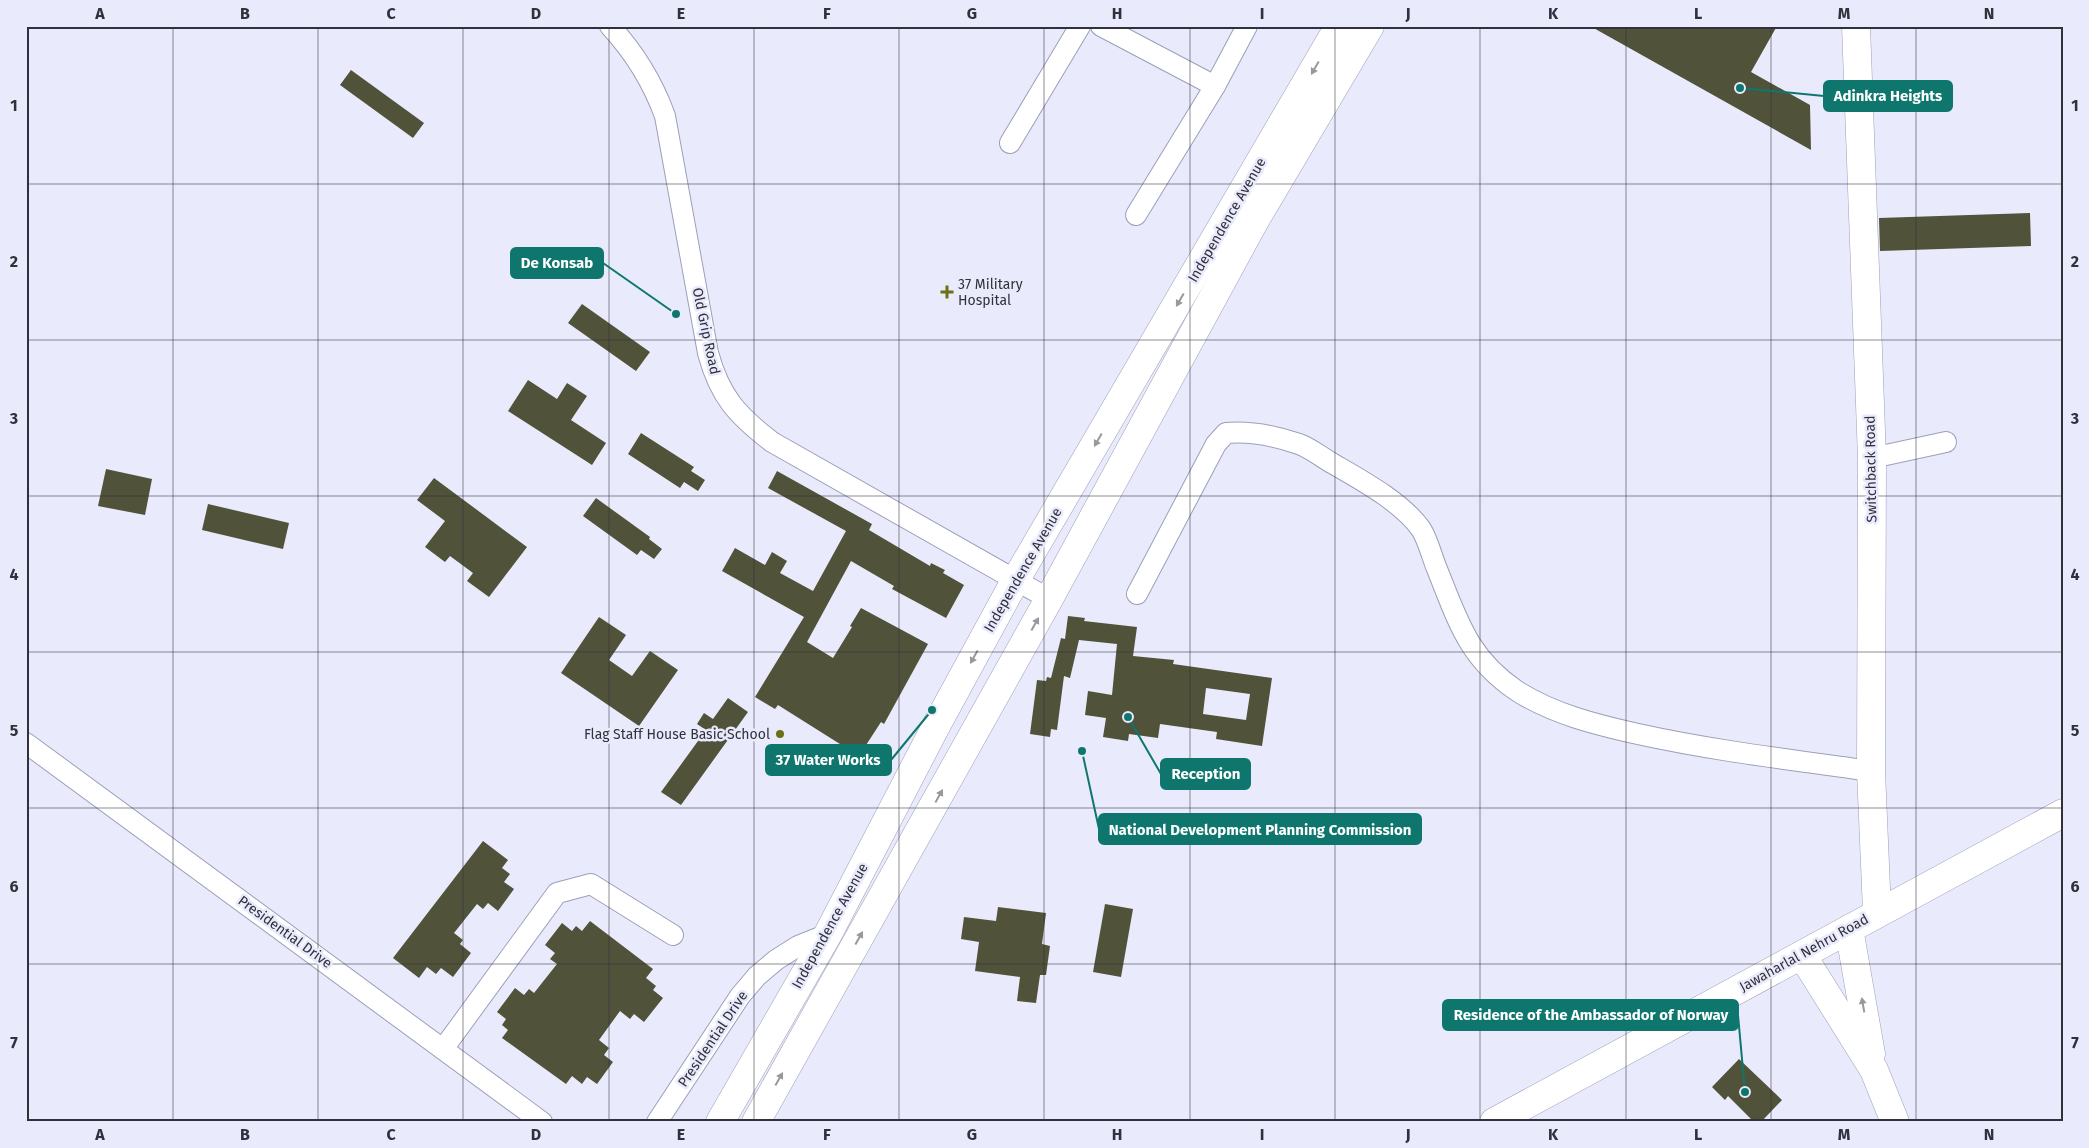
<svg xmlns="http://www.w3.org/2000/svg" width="2089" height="1148" font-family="'Fira Sans',sans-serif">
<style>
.building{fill:#505239;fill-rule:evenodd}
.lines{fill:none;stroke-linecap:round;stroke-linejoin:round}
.street-casing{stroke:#9c9fb9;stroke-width:22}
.secondary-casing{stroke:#9c9fb9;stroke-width:29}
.highway-casing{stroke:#9c9fb9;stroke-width:29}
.street{stroke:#fff;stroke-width:20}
.secondary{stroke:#fff;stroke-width:28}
.highway{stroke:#fff;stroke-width:28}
.oneway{fill:#98989d}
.grid{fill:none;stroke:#30313b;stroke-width:1;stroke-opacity:0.55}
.poi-dot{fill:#6c6f13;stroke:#e9ebfc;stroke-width:2}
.labels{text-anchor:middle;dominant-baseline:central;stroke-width:5;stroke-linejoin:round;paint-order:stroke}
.street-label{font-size:14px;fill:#30313b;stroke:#e9ebfc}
.poi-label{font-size:14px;fill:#30313b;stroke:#e9ebfc;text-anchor:start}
.leader{fill:none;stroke:#0f766e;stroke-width:2}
.callout-dot{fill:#0f766e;stroke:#e9ebfc;stroke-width:2}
.callout{fill:#0f766e;stroke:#0f766e;stroke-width:2}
.callout-label{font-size:15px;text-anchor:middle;font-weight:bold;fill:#fff}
.neatline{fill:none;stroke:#30313b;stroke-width:2}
.grid-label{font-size:16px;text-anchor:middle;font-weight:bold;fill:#30313b}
</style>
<rect width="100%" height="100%" fill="#e9ebfc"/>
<g class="building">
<path d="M1590,26H1777L1751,72L1810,105L1811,150Z"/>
<path d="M351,70L424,123L413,138L340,85Z"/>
<path d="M2030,213L2031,246L1880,251L1879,218Z"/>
<path d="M582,304L650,352L636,371L568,323Z"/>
<path d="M528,380L557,399L567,383L587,396L571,420L606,443L592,465L508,411Z"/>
<path d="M641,433L694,467L691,471L705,480L698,491L684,482L680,488L628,454Z"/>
<path d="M106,469L152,479L145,515L98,506Z"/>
<path d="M777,471L872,524L869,530L930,566L931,563L945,570L943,573L964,585L946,618L892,589L894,586L851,561L807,642L833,658L852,627L850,626L861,608L928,644L884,724L881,722L859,756L778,705L775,709L755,697L804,617L722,571L735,548L765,565L772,552L787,561L780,573L813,591L846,531L768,488Z"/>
<path d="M434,478L527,547L489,597L467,581L473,573L450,556L445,562L425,547L445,521L417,500Z"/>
<path d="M596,498L650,537L649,539L662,549L654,559L641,550L637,555L583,516Z"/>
<path d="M208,504L289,523L283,549L202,530Z"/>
<path d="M1068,616L1085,618L1084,621L1137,627L1133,656L1174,660L1173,664L1272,678L1262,746L1216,739L1217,732L1160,724L1158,738L1129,734L1128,741L1103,737L1106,718L1085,715L1088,691L1112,695L1117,644L1079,640L1070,678L1064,676L1057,730L1051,729L1050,737L1030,734L1037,680L1046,681L1047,677L1051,678L1061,638L1065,639ZM1206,688L1250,694L1246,720L1203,714Z"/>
<path d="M599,617L626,635L609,660L632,676L650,651L678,670L639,726L561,673Z"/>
<path d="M728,698L748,712L681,805L661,792L706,730L697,724L704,713L713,719Z"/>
<path d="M483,841L508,860L502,868L510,874L504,882L514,889L498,911L488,903L483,909L477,904L454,933L463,940L460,944L471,953L453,977L441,968L436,974L427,967L419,978L393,958Z"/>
<path d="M1105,904L1133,909L1121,977L1093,972Z"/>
<path d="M998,907L1046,913L1042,944L1050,946L1046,975H1040L1036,1003L1017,1001L1020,977L975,971L979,942L961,939L964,917L996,921Z"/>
<path d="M590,921L653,969L646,978L656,986L653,990L663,998L644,1022L634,1014L630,1019L620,1011L599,1040L609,1048L604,1055L613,1062L597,1084L587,1077L582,1084L572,1076L566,1084L502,1038L508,1030L502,1025L506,1019L497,1012L515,988L524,995L529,989L534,993L557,964L550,959L555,953L545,945L562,923L572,931L576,926L582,931Z"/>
<path d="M1739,1059L1782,1100L1761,1122H1754L1728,1096L1725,1100L1712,1087Z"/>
</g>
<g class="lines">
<g class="street-casing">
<g id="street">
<path d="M610,26C634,52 653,83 665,116L708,353C720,397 737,415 772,442L1049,599"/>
<path d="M1101,26L1215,86"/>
<path d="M1010,143L1080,26"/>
<path d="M1136,215L1215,86L1247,26"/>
<path d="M1872,458L1946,442"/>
<path d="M1137,594L1216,444L1226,433C1251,431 1276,436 1299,444C1310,448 1320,456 1330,462C1359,479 1401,501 1421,529C1428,540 1432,557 1437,569C1458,621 1468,658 1517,691C1553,714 1597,725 1638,734C1715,751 1793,760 1871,771"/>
<path d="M26,743L542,1122"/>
<path d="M443,1049L557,893L591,884L673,935"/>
<path d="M657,1122L740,996L757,976L776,960L798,946L828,934"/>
</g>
</g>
<g class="secondary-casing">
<g id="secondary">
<path d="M1856,26L1872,458L1871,771L1877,912"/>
<path d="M1849,929L1871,1054"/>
<path d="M1802,955L1874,1070L1895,1122"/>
<path d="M1494,1122L2063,813"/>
</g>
</g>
<g class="highway-casing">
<g id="highway">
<path d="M720,1122L828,934L936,726L1015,581L1339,26"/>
<path d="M756,1122L1049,599L1254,222L1370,26"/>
</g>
</g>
<use href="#street" class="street"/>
<use href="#secondary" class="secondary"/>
<use href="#highway" class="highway"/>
</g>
<defs><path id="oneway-solid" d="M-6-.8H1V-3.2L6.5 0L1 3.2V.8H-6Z" transform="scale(1.25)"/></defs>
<g class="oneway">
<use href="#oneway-solid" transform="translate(1315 68) rotate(120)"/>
<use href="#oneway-solid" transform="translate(1180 300) rotate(120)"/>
<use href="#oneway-solid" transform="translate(1098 440) rotate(120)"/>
<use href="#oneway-solid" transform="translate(1035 624) rotate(-61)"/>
<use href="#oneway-solid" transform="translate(974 657) rotate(119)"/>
<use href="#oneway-solid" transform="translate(939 796) rotate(-61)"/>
<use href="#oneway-solid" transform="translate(859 938) rotate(-61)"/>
<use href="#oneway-solid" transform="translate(1863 1005) rotate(-100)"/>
<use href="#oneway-solid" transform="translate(779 1079) rotate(-61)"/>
</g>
<path class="grid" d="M173,26V1122M318,26V1122M463,26V1122M609,26V1122M754,26V1122M899,26V1122M1044,26V1122M1190,26V1122M1335,26V1122M1480,26V1122M1626,26V1122M1771,26V1122M1916,26V1122M26,184H2063M26,340H2063M26,496H2063M26,652H2063M26,808H2063M26,964H2063"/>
<g class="poi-dot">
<path d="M944.5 284.5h5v5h5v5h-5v5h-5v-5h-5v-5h5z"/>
<circle cx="780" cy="734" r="5"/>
</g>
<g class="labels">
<g class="street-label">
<text transform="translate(1227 220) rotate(-60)">Independence Avenue</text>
<text transform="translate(706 331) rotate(78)">Old Grip Road</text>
<text transform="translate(1871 469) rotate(-91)">Switchback Road</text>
<text transform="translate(1023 570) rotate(-60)">Independence Avenue</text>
<text transform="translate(830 926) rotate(-61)">Independence Avenue</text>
<text transform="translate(285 932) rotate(36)">Presidential Drive</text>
<text transform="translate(1804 953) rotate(-29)">Jawaharlal Nehru Road</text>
<text transform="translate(713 1039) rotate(-56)">Presidential Drive</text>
</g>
<g class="poi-label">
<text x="958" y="284">37 Military<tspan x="958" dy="16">Hospital</tspan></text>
<text x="770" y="734" text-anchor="end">Flag Staff House Basic School</text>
</g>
</g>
<path class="leader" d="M1740 88L1824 96M676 314L603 263M932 710L891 760M1128 717L1161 774M1082 751L1099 829M1745 1092L1738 1015"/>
<g class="callout-dot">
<circle cx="1740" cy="88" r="5"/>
<circle cx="676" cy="314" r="5"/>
<circle cx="932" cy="710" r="5"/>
<circle cx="1128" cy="717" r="5"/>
<circle cx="1082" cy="751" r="5"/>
<circle cx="1745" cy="1092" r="5"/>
</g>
<g class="callout">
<rect x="1824" y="81" width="128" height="30" rx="5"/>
<rect x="511" y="248" width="92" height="30" rx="5"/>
<rect x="766" y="745" width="125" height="30" rx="5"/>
<rect x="1161" y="759" width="89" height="30" rx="5"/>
<rect x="1099" y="814" width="322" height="30" rx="5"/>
<rect x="1443" y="1000" width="295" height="30" rx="5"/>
</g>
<g class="callout-label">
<text x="1888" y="101">Adinkra Heights</text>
<text x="557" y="268">De Konsab</text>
<text x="828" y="765">37 Water Works</text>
<text x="1206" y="779">Reception</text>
<text x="1260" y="835">National Development Planning Commission</text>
<text x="1591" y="1020">Residence of the Ambassador of Norway</text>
</g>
<rect width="2089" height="1148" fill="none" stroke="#e9ebfc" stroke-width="55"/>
<rect x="28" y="28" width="2034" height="1092" class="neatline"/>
<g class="grid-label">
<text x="100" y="19">A</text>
<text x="245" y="19">B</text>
<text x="391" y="19">C</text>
<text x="536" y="19">D</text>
<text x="681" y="19">E</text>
<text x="827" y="19">F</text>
<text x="972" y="19">G</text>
<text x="1117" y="19">H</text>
<text x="1262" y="19">I</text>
<text x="1408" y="19">J</text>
<text x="1553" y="19">K</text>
<text x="1698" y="19">L</text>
<text x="1844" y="19">M</text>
<text x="1989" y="19">N</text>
<text x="14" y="111">1</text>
<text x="2075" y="111">1</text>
<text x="14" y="267">2</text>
<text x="2075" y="267">2</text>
<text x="14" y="424">3</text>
<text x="2075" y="424">3</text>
<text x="14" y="580">4</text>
<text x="2075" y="580">4</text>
<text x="14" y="736">5</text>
<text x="2075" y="736">5</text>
<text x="14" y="892">6</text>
<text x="2075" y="892">6</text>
<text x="14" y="1048">7</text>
<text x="2075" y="1048">7</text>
<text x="100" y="1140">A</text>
<text x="245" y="1140">B</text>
<text x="391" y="1140">C</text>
<text x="536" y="1140">D</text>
<text x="681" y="1140">E</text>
<text x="827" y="1140">F</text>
<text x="972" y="1140">G</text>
<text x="1117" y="1140">H</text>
<text x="1262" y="1140">I</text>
<text x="1408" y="1140">J</text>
<text x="1553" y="1140">K</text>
<text x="1698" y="1140">L</text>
<text x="1844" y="1140">M</text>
<text x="1989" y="1140">N</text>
</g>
</svg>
